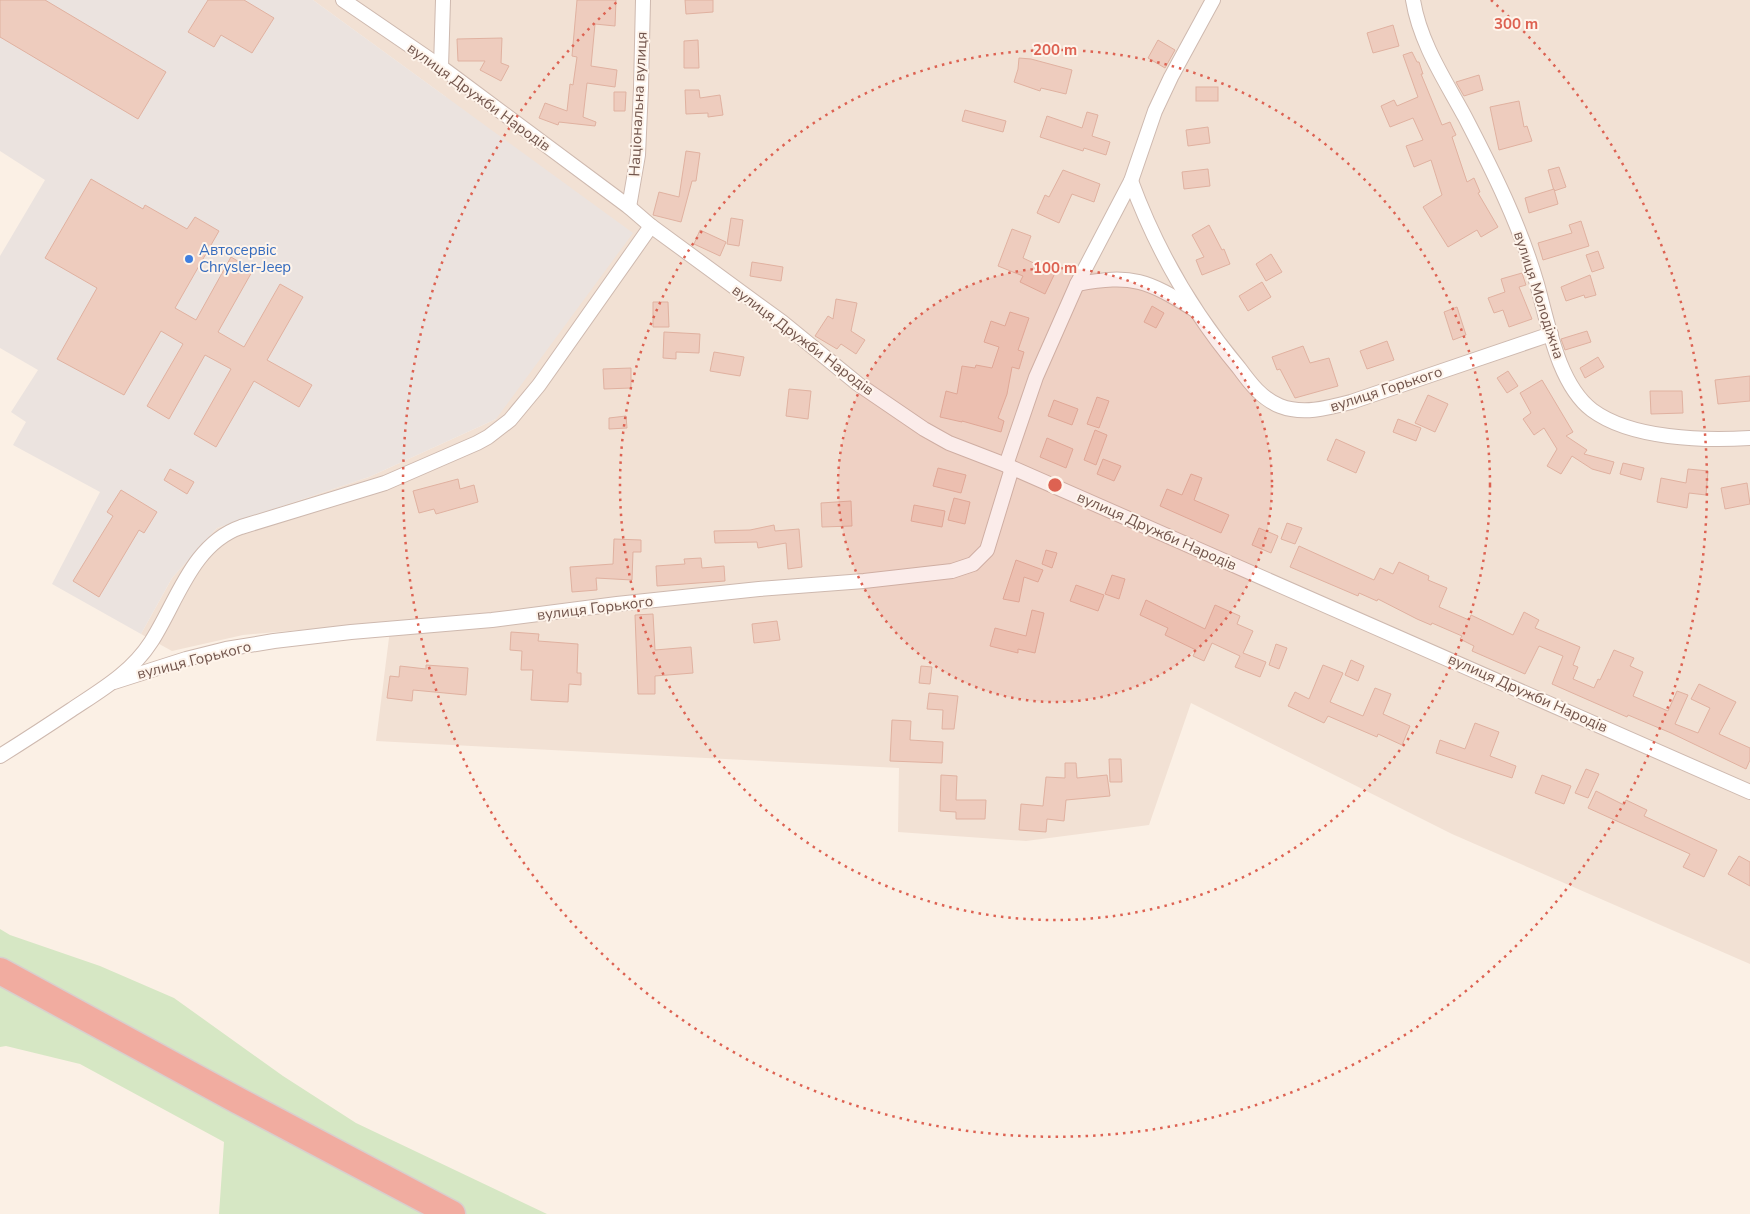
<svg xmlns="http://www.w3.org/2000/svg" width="1750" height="1214" font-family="'Nunito Sans',sans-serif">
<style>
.residential{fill:#f2e1d4}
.industrial{fill:#ebe3df}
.green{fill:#d6e7c4}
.building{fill:#eeccbe;stroke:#e0b1a0}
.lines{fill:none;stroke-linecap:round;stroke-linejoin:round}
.street-casing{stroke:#ceb9af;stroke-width:16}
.highway-casing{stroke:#d8cfcd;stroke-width:29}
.street{stroke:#fff;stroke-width:14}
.highway{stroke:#f1aca0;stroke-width:26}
.ring{fill:none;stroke:#dd6252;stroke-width:2.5;stroke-dasharray:2.5 5}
.shop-dot{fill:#3f7fe0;stroke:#fef4eb;stroke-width:2}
.labels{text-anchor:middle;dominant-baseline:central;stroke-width:4;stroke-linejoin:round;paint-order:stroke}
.street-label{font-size:15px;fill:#72554c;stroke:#fef4eb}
.shop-label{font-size:15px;fill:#366cbe;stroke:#fef4eb;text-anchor:start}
.centre{fill:#dd6252;stroke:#fef4eb;stroke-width:2.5}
.ring-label{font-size:15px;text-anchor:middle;font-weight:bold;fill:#dd6252;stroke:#fef4eb;stroke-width:4;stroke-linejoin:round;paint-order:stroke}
</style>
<rect width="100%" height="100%" fill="#fbf0e5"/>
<path class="residential" d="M313,0H1750V964L1452,834L1191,703L1149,825L1026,841L898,832L899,768L376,741L391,622L243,635L172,651L141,634L172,578L217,528L369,477L496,419L446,97Z"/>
<path class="industrial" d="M0,0H313L633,233L496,419L369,477L217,528L172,578L141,634L52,584L100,492L13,445L26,422L11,412L38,370L0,348V256L45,180L0,151Z"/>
<path class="green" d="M0,929L10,935L100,966L174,998L283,1076L356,1123L547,1214H219L224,1142L80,1064L6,1046L0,1047Z"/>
<g class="building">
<path d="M0,0H45L166,72L138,119L0,37Z"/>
<path d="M208,0H244L274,18L252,53L221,35L214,47L188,32Z"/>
<path d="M577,0H616L615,26L595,24L591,66L617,70L615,87L587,83L583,117L596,122L595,126L559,122L558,125L539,118L545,103L567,111L570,84L573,85L577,57L572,56Z"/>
<path d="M685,0H713V12L686,14Z"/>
<path d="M1393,25L1399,46L1373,53L1367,33Z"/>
<path d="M502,38L501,63L509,66L501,81L480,70L485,61H458L457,39Z"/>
<path d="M698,40L699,68H684V41Z"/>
<path d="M1158,40L1175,50L1165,68L1148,58Z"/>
<path d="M1412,52L1417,62H1419L1423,74H1421L1442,125L1450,122L1456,135L1452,137L1467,182L1474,178L1480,192L1478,193L1498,227L1481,237L1477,230L1448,247L1423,207L1442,195L1431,160L1414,167L1406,146L1423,140L1413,118L1390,127L1381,106L1394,100L1397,106L1418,97L1403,55Z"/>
<path d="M1019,58L1031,59L1072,70L1066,94L1041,88L1040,91L1014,82L1018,69Z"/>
<path d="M1479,75L1483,90L1464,96L1456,82Z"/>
<rect x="1196" y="87" width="22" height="14"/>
<path d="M685,90H699L700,98L720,95L723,115L708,117V113L686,114Z"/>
<path d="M614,92H626L625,111H614Z"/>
<path d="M1519,101L1524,127L1527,126L1532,141L1499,150L1490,107Z"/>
<path d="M965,110L1006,121L1003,132L962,121Z"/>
<path d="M1087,112L1098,115L1092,136L1110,142L1106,155L1084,148L1083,151L1040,137L1047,116L1082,128Z"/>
<path d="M1208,127L1210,143L1188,146L1186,130Z"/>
<path d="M686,151L700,153L696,181H692L681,222L653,215L659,192L679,197Z"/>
<path d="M1559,167L1566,187L1554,191L1548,170Z"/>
<path d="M1208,169L1210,186L1184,189L1182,172Z"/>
<path d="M1063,170L1100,184L1094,202L1072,194L1059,223L1037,213L1045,195L1049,197Z"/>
<path d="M91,179L143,209L145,205L187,229L195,217L219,231L175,308L196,320L231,257L253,270L218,332L244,347L280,284L303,297L267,360L312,385L299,407L254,381L216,447L194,434L231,369L205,355L169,419L147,406L183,344L161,331L124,395L57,359L97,288L45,258Z"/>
<path d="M1554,189L1558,204L1529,213L1525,198Z"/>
<path d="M731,218L743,220L739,246L727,244Z"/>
<path d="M1581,221L1589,246L1543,260L1538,243L1572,233L1569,225Z"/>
<path d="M1209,225L1222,250L1224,249L1230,264L1202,275L1196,260L1204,257L1192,235Z"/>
<path d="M1012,229L1031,236L1023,258L1055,273L1045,294L1020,282L1023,276L998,266Z"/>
<path d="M700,230L726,242L720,256L694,244Z"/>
<path d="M1598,251L1604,268L1592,272L1586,255Z"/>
<path d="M1271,254L1282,272L1266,281L1256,264Z"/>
<path d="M752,262L783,267L781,281L750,276Z"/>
<path d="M1522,273L1526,285L1519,287L1532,319L1509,327L1503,310L1494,313L1488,298L1505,292L1501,279Z"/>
<path d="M1590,275L1596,295L1585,298L1584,295L1566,301L1561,287Z"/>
<path d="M1262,282L1271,297L1248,311L1239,296Z"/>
<path d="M836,299L857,303L851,331L865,340L856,354L841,344L837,349L815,336L828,316L833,319Z"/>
<path d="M653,302H668L669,327H653Z"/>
<path d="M1152,306L1164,313L1156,328L1144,322Z"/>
<path d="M1457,307L1466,335L1453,340L1444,312Z"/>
<path d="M1010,312L1029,318L1018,350L1024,352L1019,369L1012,367L1007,394L998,418L1004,421L1001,432L962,421V422L940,417L946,391L957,394L962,366L975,368L976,365L992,368L999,347L984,342L991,321L1005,326Z"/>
<path d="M1587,331L1591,342L1565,350L1561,339Z"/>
<path d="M664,332L700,334L699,353L676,352V359L663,358Z"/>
<path d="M1387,341L1394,360L1367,369L1360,351Z"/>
<path d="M1303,346L1310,363L1329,358L1338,386L1295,398L1280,369L1277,370L1272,357Z"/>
<path d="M714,352L744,357L740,376L710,371Z"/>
<path d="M1598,357L1604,367L1585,378L1580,368Z"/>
<path d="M631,368V388L604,389L603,369Z"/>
<path d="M1508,371L1518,386L1507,393L1497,378Z"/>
<path d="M1750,376V401L1718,404L1715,380Z"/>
<path d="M1542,380L1573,432L1566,436L1587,450L1584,454L1614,462L1610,474L1592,469L1572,456L1561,474L1547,466L1557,449L1544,428L1534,435L1523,419L1531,413L1520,393Z"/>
<path d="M789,389L811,391L808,419L786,416Z"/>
<path d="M1650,391H1682L1683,413L1651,414Z"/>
<path d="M1428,395L1448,404L1435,432L1415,423Z"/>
<path d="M1097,397L1109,401L1099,428L1087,424Z"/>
<path d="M1054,400L1078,409L1072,425L1048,416Z"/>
<path d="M626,416L627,428L609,429V418Z"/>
<path d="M1398,419L1421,428L1416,441L1393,432Z"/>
<path d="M1095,430L1107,435L1096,465L1084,460Z"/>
<path d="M1047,438L1073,449L1066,468L1040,457Z"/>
<path d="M1336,439L1365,452L1356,473L1327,460Z"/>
<path d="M1103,459L1121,466L1114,481L1097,474Z"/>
<path d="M1623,463L1644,468L1641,480L1620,474Z"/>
<path d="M938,468L966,475L961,493L933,486Z"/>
<path d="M170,469L194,482L187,494L164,480Z"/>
<path d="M1688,469L1708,471L1706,495L1689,493L1687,508L1657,502L1661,478L1686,483Z"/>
<path d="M1191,474L1202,478L1194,500L1229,515L1221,533L1160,506L1167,489L1182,495Z"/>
<path d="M458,479L460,489L474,485L478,502L436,514L434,509L419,513L413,491Z"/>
<path d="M1747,483L1750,504L1725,509L1721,488Z"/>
<path d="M121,490L157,512L144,533L139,530L99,597L73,581L113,516L107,512Z"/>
<path d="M954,498L970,502L965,524L948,520Z"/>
<path d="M851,501L852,526L822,527L821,503Z"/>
<path d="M914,505L945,511L942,527L911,521Z"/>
<path d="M1287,523L1302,528L1295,544L1281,539Z"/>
<path d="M774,525L775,531L799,529L802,567L788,569L786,543L758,548L757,542L715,543L714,531L750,530Z"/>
<path d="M1259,528L1278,536L1271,553L1252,545Z"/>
<path d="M614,539L641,540V552H633L632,580L596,578L597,590L572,592L570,567L613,564Z"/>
<path d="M1299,546L1374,580L1380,568L1393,574L1399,562L1429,576L1428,580L1447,588L1439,607L1469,620L1471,615L1513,635L1524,612L1539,620L1535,628L1580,647L1573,665L1578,667L1573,679L1594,688L1598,679L1600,680L1614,650L1634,658L1630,666L1643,672L1633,696L1668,711L1677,691L1688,695L1675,724L1698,733L1710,708L1691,699L1699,684L1736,702L1719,734L1750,748V760L1746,769L1671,733L1628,715L1627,717L1552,684L1563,656L1539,646L1525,674L1472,651L1474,646L1460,639L1462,636L1432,623L1431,625L1417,619L1378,599L1377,601L1359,593L1358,596L1290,567Z"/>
<path d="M1046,550L1057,553L1052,568L1042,564Z"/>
<path d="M701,558L702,568L724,566L725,581L657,586L656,566L685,564L684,559Z"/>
<path d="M1016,560L1043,570L1038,582L1024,577L1019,602L1003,599Z"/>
<path d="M1112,575L1125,579L1119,599L1105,594Z"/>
<path d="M1076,585L1104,595L1098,611L1070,601Z"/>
<path d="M1146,600L1205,629L1215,605L1240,616L1237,624L1253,631L1243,653L1266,662L1260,677L1235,667L1240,656L1212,643L1204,661L1193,656L1196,650L1165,635L1168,628L1140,615Z"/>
<path d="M1032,610L1044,613L1035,653L1018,649V653L990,646L995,628L1026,636Z"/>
<path d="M653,614L655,650L691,647L693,673L655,676V694H638L635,615Z"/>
<path d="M777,621L780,640L754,643L752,624Z"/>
<path d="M511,632L539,634L538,641L578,644L577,673H581V685L569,684L568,702L531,700L533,670H521L522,651L510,650Z"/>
<path d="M1276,644L1287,648L1279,669L1269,665Z"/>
<path d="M1351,660L1364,666L1358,681L1345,675Z"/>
<path d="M426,665L468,668L466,695L413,690L412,701L387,698L390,676L399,677L400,666L426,669Z"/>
<path d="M1323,665L1343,673L1330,702L1363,716L1375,688L1391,694L1383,714L1410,726L1402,745L1378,734L1377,737L1328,716L1324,723L1288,706L1295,692L1309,699Z"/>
<path d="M921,666L932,667L930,684L919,683Z"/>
<path d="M929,693L958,696L954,729H942L943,710L927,709Z"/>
<path d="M892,720L911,721L910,740L943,742L942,763L890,761Z"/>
<path d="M1475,723L1499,732L1490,756L1516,766L1512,778L1436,753L1440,740L1465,749Z"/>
<path d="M1109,759H1121L1122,782H1110Z"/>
<path d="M1065,763H1076L1077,778L1107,775L1110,796L1066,800L1064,821L1047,819L1046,832L1019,830L1021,804L1043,806L1046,777L1065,778Z"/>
<path d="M1586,769L1599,774L1588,798L1575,793Z"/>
<path d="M941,775L957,776L956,800H986L985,819H956V812L940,811Z"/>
<path d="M1542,775L1571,786L1564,804L1535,793Z"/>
<path d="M1596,791L1624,805L1626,800L1647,810L1644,816L1717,850L1704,877L1683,867L1690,854L1588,808Z"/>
<path d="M1739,856L1750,862V886L1728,874Z"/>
</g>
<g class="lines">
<g class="street-casing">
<g id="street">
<path d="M343,0L441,67L629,207L651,226L782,322L858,384L924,429L949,443L1006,465L1750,792"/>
<path d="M1413,0C1420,43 1445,80 1465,117C1493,171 1520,225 1537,284C1548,323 1558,384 1592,410C1631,439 1704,441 1750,438"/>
<path d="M441,67L443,0"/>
<path d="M1131,181C1156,249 1193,313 1239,368C1250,383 1262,399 1280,406C1303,415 1328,408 1351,402L1551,334"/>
<path d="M629,207L638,155L641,88L643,0"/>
<path d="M1077,284C1133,274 1147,280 1195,310"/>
<path d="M1006,465L1036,377L1077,284L1131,181L1155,111L1171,77L1213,0"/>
<path d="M114,682L186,659L226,649L274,641L351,632L492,620L617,604L759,589L864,581L952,571L973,564L987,550L1012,468"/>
<path d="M0,756C24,741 47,726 71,710C101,690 131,673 151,642C177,602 192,544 241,527L385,483L477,443L488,437L510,420L539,385L651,226"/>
</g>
</g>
<g class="highway-casing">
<path id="highway" d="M0,971L237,1100L452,1214"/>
</g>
<use href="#street" class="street"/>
<use href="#highway" class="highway"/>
</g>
<circle cx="1055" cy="485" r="217" fill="#dd6252" fill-opacity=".12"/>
<g class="ring">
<circle cx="1055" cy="485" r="217"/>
<circle cx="1055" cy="485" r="435"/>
<path d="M1491 0A652 652 0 1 1 619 0"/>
</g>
<circle class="shop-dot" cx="189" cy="259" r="5"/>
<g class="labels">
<g class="street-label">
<text transform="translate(479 97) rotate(36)">вулиця Дружби Народів</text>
<text transform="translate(638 104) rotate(-87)">Національна вулиця</text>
<text transform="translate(1539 295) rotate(72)">вулиця Молодіжна</text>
<text transform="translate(803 340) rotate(37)">вулиця Дружби Народів</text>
<text transform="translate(1386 389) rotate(-18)">вулиця Горького</text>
<text transform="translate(1157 531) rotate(24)">вулиця Дружби Народів</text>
<text transform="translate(595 608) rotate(-7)">вулиця Горького</text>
<text transform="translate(194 660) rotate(-14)">вулиця Горького</text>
<text transform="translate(1528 693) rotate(24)">вулиця Дружби Народів</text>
</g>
<g class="shop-label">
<text x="199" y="250">Автосервіс<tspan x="199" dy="17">Chrysler-Jeep</tspan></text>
</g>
</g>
<circle cx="1055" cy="485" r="8" class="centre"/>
<g class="ring-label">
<text x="1516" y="29">300 m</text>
<text x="1055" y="55">200 m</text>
<text x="1055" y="273">100 m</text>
</g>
</svg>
